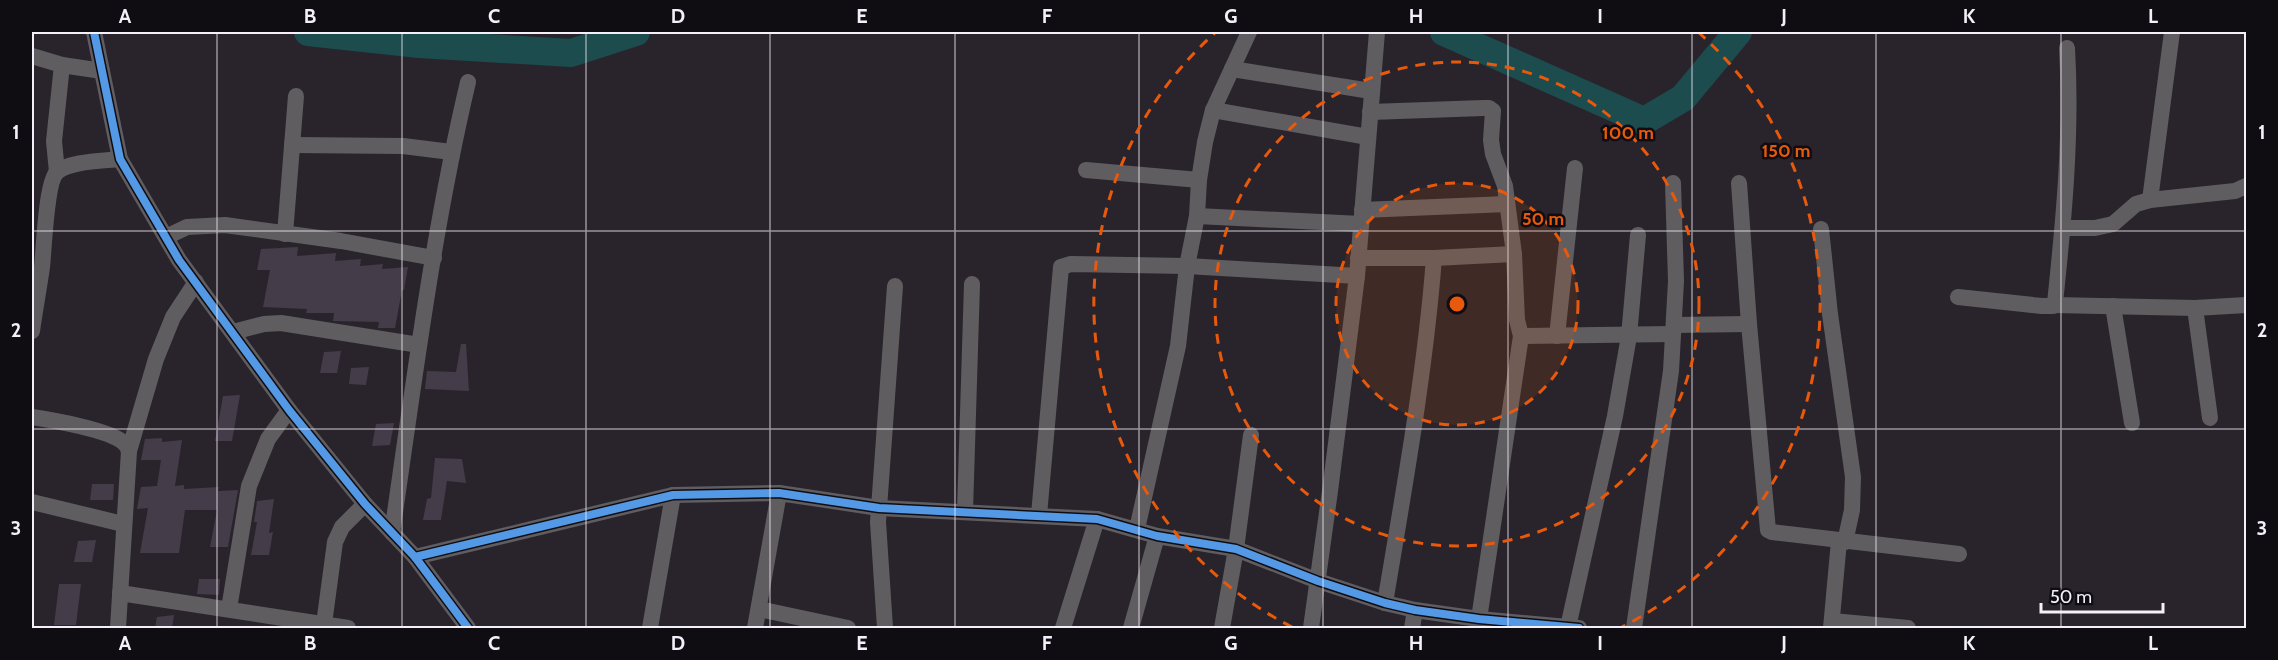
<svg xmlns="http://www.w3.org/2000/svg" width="2278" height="660" font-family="Cabin,sans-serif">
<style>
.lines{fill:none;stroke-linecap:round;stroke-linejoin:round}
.river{stroke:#1c4c4e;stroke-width:28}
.building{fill:#443c49}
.minor{stroke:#605d60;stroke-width:16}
.cycleway-casing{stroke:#100d12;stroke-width:11}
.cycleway{stroke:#5399e6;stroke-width:8}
.grid{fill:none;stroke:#f4eff8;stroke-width:1.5;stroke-opacity:0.55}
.ring{fill:none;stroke:#e8590c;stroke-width:3;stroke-dasharray:10 8}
.centre{fill:#e8590c;stroke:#100d12;stroke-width:3}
.ring-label{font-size:18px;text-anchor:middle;font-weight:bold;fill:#e8590c;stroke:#100d12;stroke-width:5;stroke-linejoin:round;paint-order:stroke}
.neatline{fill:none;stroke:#f4eff8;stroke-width:2}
.grid-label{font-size:20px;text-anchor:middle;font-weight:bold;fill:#f4eff8}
</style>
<rect width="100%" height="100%" fill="#29242b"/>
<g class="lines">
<g class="river">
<path d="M308,32L419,44L571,53L636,32"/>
<path d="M1444,32L1644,121L1683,98L1738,32"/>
</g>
</g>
<g class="building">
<path d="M298,247L297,256L336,253L335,261L361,259L360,266L383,264L382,269L408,267L404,290H402L395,328H378L379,322L333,321L334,313H306L307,309L263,307L270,270H257L261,249Z"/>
<path d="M461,344H466L469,391L425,389L427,371L456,372Z"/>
<path d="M341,351L337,373H320L324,352Z"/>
<path d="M369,367L366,385L349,384L351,368Z"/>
<path d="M240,395L232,441H215L223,396Z"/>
<path d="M394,423L390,445L372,446L376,424Z"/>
<path d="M162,438V442L182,440L175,486L184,485V489L219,487L218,491L238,490L228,547H210L217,510H185L179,553H140L148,508L137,509L141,487L157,486L161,460H141L145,439Z"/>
<path d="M435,458L462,459L466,483L447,481L441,520H423L427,499L431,498Z"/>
<path d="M92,484H114L113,500H90Z"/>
<path d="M274,499L269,533L273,532L269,555H251L257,522H254L257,501Z"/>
<path d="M96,540L92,562H74L78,541Z"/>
<path d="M199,579H220L219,595L197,594Z"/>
<path d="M59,584H81L76,625H54Z"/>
<path d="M174,615L172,628H155L157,617Z"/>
</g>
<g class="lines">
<g class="minor">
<path d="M94,32L120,159L179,260L289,410L365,504L415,557L468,628"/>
<path d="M32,56L62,65L102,71"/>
<path d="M1232,69L1371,91"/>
<path d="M1213,110L1368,137"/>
<path d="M1370,112L1484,108H1489L1493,111L1491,140L1493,154L1505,186L1514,254L1517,320L1521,336L1479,619"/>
<path d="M292,145L403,146L451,152"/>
<path d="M1086,170L1199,180"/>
<path d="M57,172L54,141L62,65"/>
<path d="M1739,183L1749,324L1768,530L1772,532L1959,554"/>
<path d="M2150,200L2172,32"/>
<path d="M1362,210L1507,204"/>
<path d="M1197,216L1361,224"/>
<path d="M2063,228H2095L2113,224L2136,204L2150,200L2235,191L2246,186"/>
<path d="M1821,229L1830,314L1853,477L1852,510L1845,542"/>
<path d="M285,234L296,96"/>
<path d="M166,237L187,227L225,225L341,241L434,258"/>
<path d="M1358,258H1434L1514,254"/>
<path d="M1958,297L2042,306H2053L2055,303C2064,218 2072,133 2067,48"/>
<path d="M2054,305L2195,308L2246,305"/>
<path d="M2113,306L2132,423"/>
<path d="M2195,308L2210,418"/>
<path d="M1674,325L1749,324"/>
<path d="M32,331C35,310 39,288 42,267C44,250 46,182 57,172C69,161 104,161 120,159"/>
<path d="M233,332L264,324L281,323L419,345"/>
<path d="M1521,336L1673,334"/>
<path d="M1557,336L1575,168"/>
<path d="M32,417C52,420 110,430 124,443C127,445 128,449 129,451"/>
<path d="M32,502L123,524"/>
<path d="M965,511L972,284"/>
<path d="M1039,515L1061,267L1071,264L1187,266L1357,276"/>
<path d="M1137,529L1178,346L1187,266L1197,216L1199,180L1205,142L1213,110L1249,32"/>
<path d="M392,533C414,382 433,230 468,82"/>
<path d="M415,557L673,495L779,493L879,508L1097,519L1157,536L1236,549L1318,581L1385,603L1415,610L1479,619L1579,628"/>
<path d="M120,593L348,628"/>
<path d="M1385,603C1404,489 1425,374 1434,258"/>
<path d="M229,609L249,486L268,439L289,410"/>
<path d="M759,609L848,628"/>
<path d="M1832,621L1908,628"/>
<path d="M324,624L335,542L342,527L365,504"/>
<path d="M1568,627L1615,416L1629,336L1638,235"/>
<path d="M118,628L129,451L156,359L173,317L196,282"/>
<path d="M650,628L673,495"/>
<path d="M755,628L779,493"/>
<path d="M885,628L878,522L895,286"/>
<path d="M1063,628L1097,519"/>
<path d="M1131,628L1157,536"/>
<path d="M1222,628L1236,549L1251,435"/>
<path d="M1311,628L1330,491L1357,276L1377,32"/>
<path d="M1412,628L1415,610"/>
<path d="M1634,628L1671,371L1676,281L1673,183"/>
<path d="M1831,628L1839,541"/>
</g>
<g class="cycleway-casing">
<g id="cycleway">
<path d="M94,32L120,159L179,260L289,410L365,504L415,557L468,628"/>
<path d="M415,557L673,495L779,493L879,508L1097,519L1157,536L1236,549L1318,581L1385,603L1415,610L1479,619L1579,628"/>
</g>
</g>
<use href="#cycleway" class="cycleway"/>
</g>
<path class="grid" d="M217,32V628M402,32V628M586,32V628M770,32V628M955,32V628M1139,32V628M1323,32V628M1508,32V628M1692,32V628M1876,32V628M2061,32V628M32,231H2246M32,429H2246"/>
<circle cx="1457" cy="304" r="121" fill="#e8590c" fill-opacity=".12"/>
<g class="ring">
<circle cx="1457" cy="304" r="121"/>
<circle cx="1457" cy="304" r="242"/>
<path d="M1292 627A363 363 0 0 1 1216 32M1698 32A363 363 0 0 1 1622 627"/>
</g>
<circle cx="1457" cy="304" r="9" class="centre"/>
<g class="ring-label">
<text x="1628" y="139">100 m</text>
<text x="1786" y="157">150 m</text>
<text x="1543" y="225">50 m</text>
</g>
<rect width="2278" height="660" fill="none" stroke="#100d12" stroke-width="66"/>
<path d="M2041 603v9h122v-9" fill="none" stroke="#f4eff8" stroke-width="3"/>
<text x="2050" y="603" font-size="18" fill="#f4eff8" stroke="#100d12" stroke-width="4.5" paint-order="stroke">50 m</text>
<rect x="33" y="33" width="2212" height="594" class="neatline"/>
<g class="grid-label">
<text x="125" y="23">A</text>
<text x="310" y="23">B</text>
<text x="494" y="23">C</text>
<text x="678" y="23">D</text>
<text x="862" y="23">E</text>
<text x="1047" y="23">F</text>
<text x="1231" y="23">G</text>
<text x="1416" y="23">H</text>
<text x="1600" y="23">I</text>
<text x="1784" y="23">J</text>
<text x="1969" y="23">K</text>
<text x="2153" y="23">L</text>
<text x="16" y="139">1</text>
<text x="2262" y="139">1</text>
<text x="16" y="337">2</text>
<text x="2262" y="337">2</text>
<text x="16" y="535">3</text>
<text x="2262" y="535">3</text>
<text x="125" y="650">A</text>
<text x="310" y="650">B</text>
<text x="494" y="650">C</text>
<text x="678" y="650">D</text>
<text x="862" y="650">E</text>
<text x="1047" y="650">F</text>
<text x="1231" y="650">G</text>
<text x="1416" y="650">H</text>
<text x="1600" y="650">I</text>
<text x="1784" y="650">J</text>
<text x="1969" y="650">K</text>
<text x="2153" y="650">L</text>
</g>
</svg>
